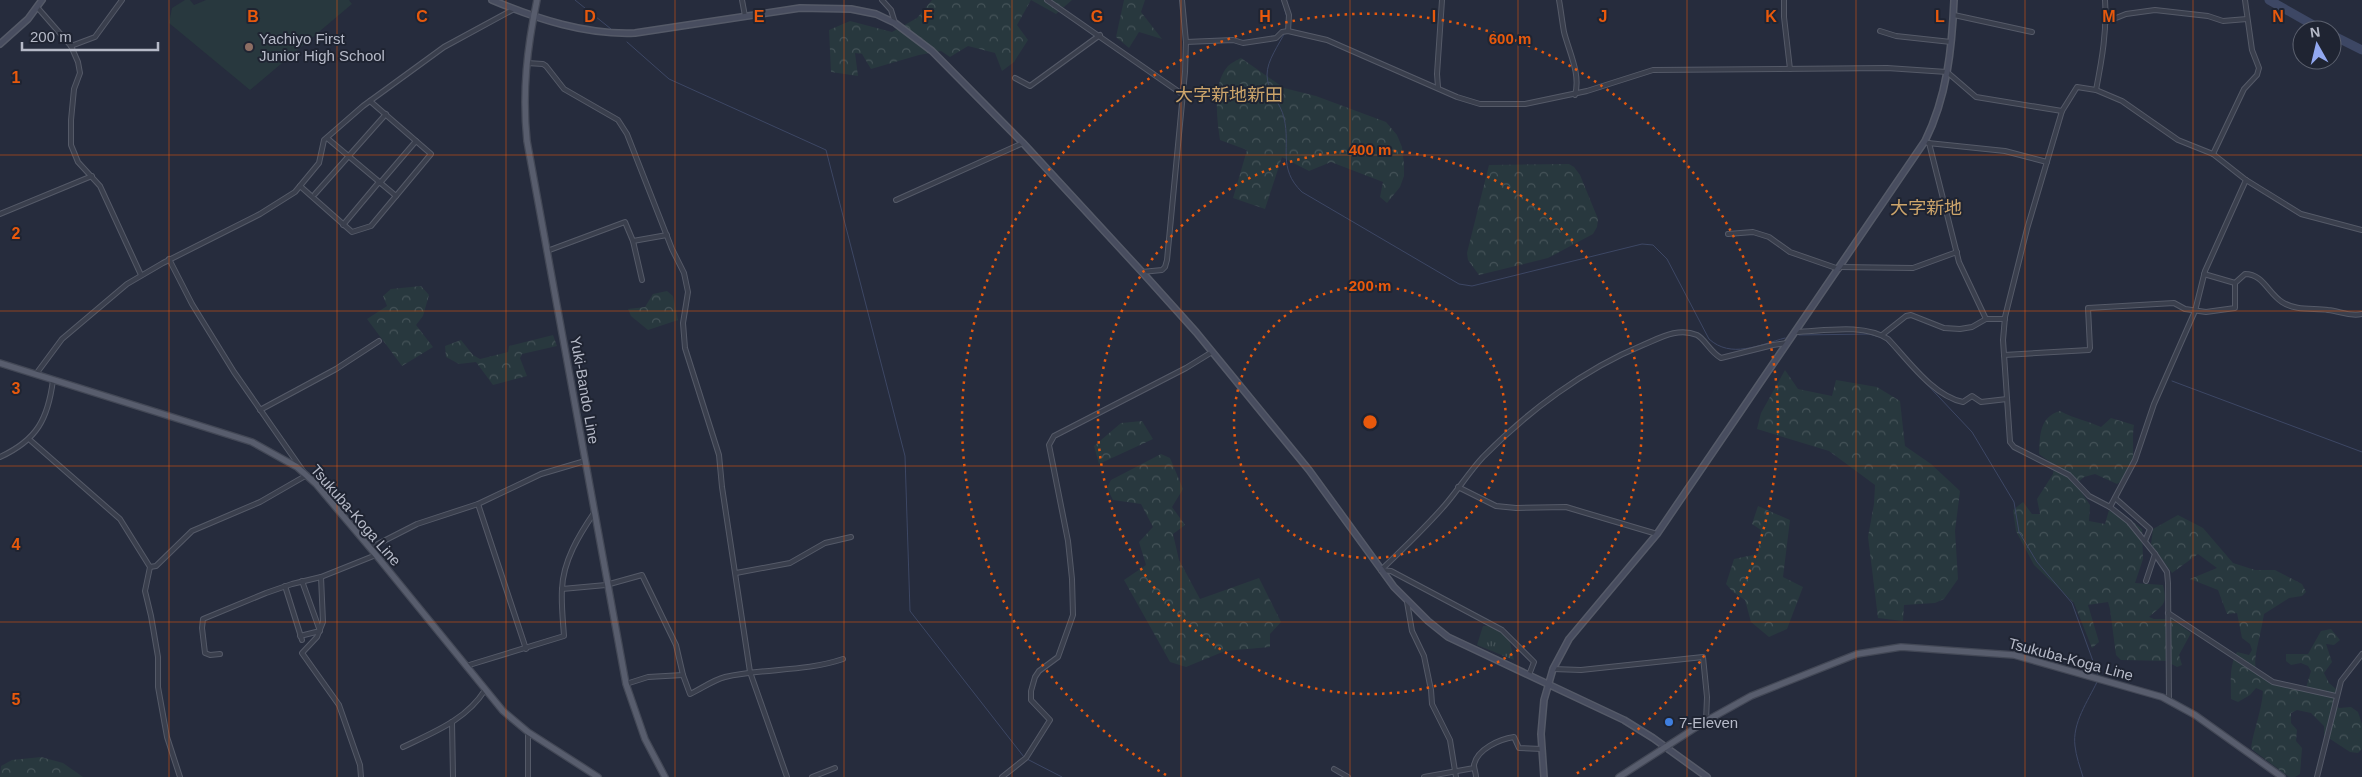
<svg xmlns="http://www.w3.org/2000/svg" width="2362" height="777" font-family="Helvetica,'Noto Sans JP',sans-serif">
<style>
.grass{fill:url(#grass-tufts)}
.forest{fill:url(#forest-crowns)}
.garden{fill:#28383e}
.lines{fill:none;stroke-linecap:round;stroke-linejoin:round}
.stream{stroke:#3d4764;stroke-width:1}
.river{stroke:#3d4764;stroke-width:9}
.street-casing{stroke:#555a68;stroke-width:6}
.secondary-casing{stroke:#555a68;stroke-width:8}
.primary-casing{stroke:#434856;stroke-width:8}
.street{stroke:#3a3f4d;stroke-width:4}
.secondary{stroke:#484d5f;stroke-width:5}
.primary{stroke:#585d6d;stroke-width:5.5}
.grid{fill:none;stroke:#e8590c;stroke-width:1;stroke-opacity:0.55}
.ring{fill:none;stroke:#e8590c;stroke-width:2.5;stroke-dasharray:2.5 5}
.education-dot{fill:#8d6e63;stroke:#1f2432;stroke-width:2}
.shop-dot{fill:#3f7fe0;stroke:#1f2432;stroke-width:2}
.labels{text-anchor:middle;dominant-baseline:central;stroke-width:4;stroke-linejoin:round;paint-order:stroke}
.poi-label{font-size:15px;fill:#b6bac8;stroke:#1f2432;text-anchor:start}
.street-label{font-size:15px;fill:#b6bac8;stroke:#1f2432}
.quarter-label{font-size:18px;fill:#cda56b;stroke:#1f2432}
.grid-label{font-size:16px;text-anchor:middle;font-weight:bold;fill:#e8590c;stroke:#1f2432;stroke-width:4;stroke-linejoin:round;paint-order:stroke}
.centre{fill:#e8590c;stroke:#1f2432;stroke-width:2.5}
.ring-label{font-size:15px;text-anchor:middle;font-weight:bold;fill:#e8590c;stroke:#1f2432;stroke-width:4;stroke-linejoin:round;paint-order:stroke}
</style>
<defs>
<pattern id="grass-tufts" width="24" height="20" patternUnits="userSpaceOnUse" patternTransform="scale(1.25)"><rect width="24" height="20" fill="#28383e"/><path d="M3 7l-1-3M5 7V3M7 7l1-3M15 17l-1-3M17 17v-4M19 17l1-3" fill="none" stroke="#455358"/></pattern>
<pattern id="forest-crowns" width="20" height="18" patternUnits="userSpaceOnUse" patternTransform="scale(1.25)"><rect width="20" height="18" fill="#28383e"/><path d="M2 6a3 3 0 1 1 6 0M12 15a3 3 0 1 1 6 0" fill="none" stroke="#455358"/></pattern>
</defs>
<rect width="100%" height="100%" fill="#262c3d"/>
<path class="grass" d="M1483,626H1491L1509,638L1514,660L1477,645Z"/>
<g class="forest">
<path d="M932,0H1072L1056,14L1031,0L1017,25L1028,40L1014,62L1002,71L995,53L968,46L950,57L941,51L919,55L871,69L862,54L855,53L858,76L831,72L829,30L850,21L892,32L917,18Z"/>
<path d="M1124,0H1145L1141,12L1162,39L1139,32L1129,48L1116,37Z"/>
<path d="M1241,58L1284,88L1316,96L1386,122L1397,135L1402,147L1404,164V176L1400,187L1387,203L1380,197L1383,182L1331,162L1309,171L1282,157L1265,209L1233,198L1247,150L1220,140C1217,120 1212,83 1228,66C1231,63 1237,60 1241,58Z"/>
<path d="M1569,164L1574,167L1580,175L1598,219L1597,227L1593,234L1548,258L1479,275L1468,260L1467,253L1489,165Z"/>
<path d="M421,286L429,295L423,316L416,325L433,347L402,366L367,319L387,306L383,296L391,289Z"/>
<path d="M667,291L673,296L678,320L648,330L631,316L628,309L645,307L653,294Z"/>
<path d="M553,335L557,346L522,354L520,358L527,376L493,385L476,362L459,364L446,357L445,346L461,340L473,355L480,359L508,352L509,346Z"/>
<path d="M1785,370L1798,389L1832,396L1836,380L1877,387L1900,401L1905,446L1931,464L1960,491L1955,531L1958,579L1944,599L1935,603L1904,605L1903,621L1878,618L1868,537L1874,504L1875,485L1829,451L1757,429L1761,413Z"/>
<path d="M2060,411C2075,419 2086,420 2101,427L2111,418L2134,425C2130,449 2141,468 2117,484L2095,474L2084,477L2076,484L2090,505L2089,521L2105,524L2109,510L2120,512L2142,529L2143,559L2135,583L2163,585C2168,605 2163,604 2149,617L2154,619H2172L2191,633L2179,655L2182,665L2177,667L2166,661L2121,660L2116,655L2110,609L2108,602L2088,605L2099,642L2092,648L2074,603L2034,565L2016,531L2013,510L2023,502L2032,514H2040L2037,499L2053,474L2054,465L2039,454C2040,436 2039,417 2060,411Z"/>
<path d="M1142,421L1153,439L1099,464L1094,446L1121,423Z"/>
<path d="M1161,454L1170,458L1183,489L1172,507L1185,525L1173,534L1179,560L1200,599L1259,578L1281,622L1270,634V647L1225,651L1186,667L1170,662L1124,580L1146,565L1139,542L1153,527L1141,504L1113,500L1107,488L1111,480Z"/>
<path d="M1758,506L1790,520L1783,577L1803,587L1787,629L1769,637L1751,622L1745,600L1733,592L1726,584L1734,559L1758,554L1761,530L1752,524Z"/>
<path d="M2178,515L2203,528L2233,563L2255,570H2275L2302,584L2306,592L2302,596L2289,598L2264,614C2255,669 2238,679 2305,691L2311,671L2308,666L2301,663L2291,665L2286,661V654H2308L2321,631L2331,629L2340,640L2334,645L2326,644L2332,662L2324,673L2329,683L2336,689L2333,702L2339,708L2351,707L2358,712L2362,724V749L2358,753L2350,752L2324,735V726L2311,713L2297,710L2291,713V723L2297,730L2296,741L2302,748L2300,774L2295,777H2289L2254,751L2251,748C2254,728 2262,710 2263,691L2256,688L2250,695L2238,702L2231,699C2231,682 2229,666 2237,652L2249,655L2252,650L2250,644L2242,638L2237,613L2227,614L2218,590L2190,579L2217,568L2198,554L2172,573L2151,544L2153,529Z"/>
<path d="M41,757L63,763L83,777H0L1,766L12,760Z"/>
</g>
<path class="garden" d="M185,0H190L194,5L206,0H349L352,4L250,90L169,23L172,8Z"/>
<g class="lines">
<g class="stream">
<path d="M575,0L611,29"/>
<path d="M1285,10L1287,18"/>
<path d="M1285,32C1279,45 1267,60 1267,75C1267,91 1281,103 1284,118C1291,147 1277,168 1302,192L1459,284L1472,286L1642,244L1653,245L1667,259L1709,339C1731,359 1759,345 1785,338"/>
<path d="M627,42L669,79L826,150L905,456L910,611L1024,757"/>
<path d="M1799,335L1869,334L1880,337"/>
<path d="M1884,339L1904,359"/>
<path d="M1922,379L1972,432L2014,502L2019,532L2037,562L2072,603L2098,675"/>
<path d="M2172,381L2362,452"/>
<path d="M1027,759L1062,777"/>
<path d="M2083,777C2080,767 2076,756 2075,746C2072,723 2088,701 2097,682"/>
</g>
<g class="river">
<path d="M2269,0L2322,30"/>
<path d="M2332,35L2362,50"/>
</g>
<g class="street-casing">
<g id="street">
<path d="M742,0L745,16"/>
<path d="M882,0L891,10L895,23"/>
<path d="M1047,0L1182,94"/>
<path d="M1284,0L1289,15L1288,31"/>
<path d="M1559,0C1561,11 1562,21 1564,32C1569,52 1581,74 1575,95"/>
<path d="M1784,0V17L1790,69"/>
<path d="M37,7L71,46L95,37L122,0"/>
<path d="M1954,15L2032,32"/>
<path d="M2106,22L2126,14L2155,10L2208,16L2223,21L2247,19"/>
<path d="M1880,31L1896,36L1951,42"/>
<path d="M1186,42L1233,40L1243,43L1276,38L1282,32L1288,31L1327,40L1457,97L1480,104H1525L1587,91L1653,70L1887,68L1947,72L1976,97L2062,111"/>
<path d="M71,46L78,62L80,73L74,89L71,120V145L78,162L100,186L141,275"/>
<path d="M527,63L543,64L546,66L564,89L618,120L627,134L672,249L684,273L688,292L683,323L685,348L719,455L722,487L750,672L787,777"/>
<path d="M1015,78L1030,86L1100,35"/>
<path d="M1438,87L1437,74L1442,0"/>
<path d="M2096,90C2102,59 2107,31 2105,0"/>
<path d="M327,138L396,196"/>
<path d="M1928,143L2005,151L2047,162"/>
<path d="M1929,143L1959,262L1986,319"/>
<path d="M2213,154L2244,89L2257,75L2259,68L2252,50L2245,0"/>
<path d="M380,183L416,141"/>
<path d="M300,186L352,232L371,226L431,154L370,101"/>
<path d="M315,194L386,114"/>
<path d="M896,200L1023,143"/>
<path d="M0,214L92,176"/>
<path d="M343,225L379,182"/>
<path d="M1728,234L1753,232L1769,237L1790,252L1839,269"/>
<path d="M633,241L667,235"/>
<path d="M547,251L625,222L633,241L642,280"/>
<path d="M169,259L192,304L234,372L303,471"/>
<path d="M1840,267L1913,268L1957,252"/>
<path d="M1142,272L1162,270L1165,267L1167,260L1185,72L1186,42L1182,0"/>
<path d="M2204,274L2235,283"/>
<path d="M1795,332C1824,331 1863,323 1888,339C1908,360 1933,396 1963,402L1972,396L1981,402L2007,399"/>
<path d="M1882,335L1906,316L1911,315L1944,328L1960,329L1972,327L1986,319H2005"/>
<path d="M2004,355L2089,350L2090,348L2088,308L2174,303L2185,309L2206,312L2235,308V283L2245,274C2263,274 2268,293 2282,302C2296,311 2312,308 2328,310C2340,311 2349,317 2362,314"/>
<path d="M36,374L62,339L127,284L163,263L260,214L295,192L319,163L324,140L363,106L444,47L514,9"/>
<path d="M260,410L336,369L379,341"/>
<path d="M30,440L120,519L150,567L145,591L151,616L158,657V687L167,737L180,777"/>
<path d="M0,457C37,440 48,419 53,380"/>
<path d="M1458,487L1496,506L1516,508L1566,507L1657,534"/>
<path d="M2115,498L2150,529L2145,541"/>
<path d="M478,504L526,649"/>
<path d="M2110,507L2135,460L2154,404L2195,311L2205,271L2246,180"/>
<path d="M370,548L417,524L478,504L541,474L585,461"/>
<path d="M2155,554L2167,572L2168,583L2169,700"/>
<path d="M150,567L156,566L192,531L260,502L307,475"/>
<path d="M1381,570C1403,549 1425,528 1445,505C1458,490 1469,472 1483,457C1527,412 1584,369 1643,345C1660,338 1678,327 1697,335C1705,339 1710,352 1721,358L1773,345L1787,343"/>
<path d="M1381,570L1391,571L1502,630L1534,662L1529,675"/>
<path d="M736,573L790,563L825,543L851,537"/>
<path d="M321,577L323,622L317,637L302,653L339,705L360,765L361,777"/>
<path d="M2146,581L2155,554L2129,522L2110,507L2089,496L2069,475L2014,447L2010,442L2003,340L2005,317L2027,229L2062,111L2077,87L2096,90L2122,101L2178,140L2213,154L2246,180L2301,214L2362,230"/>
<path d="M285,586L302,640"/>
<path d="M562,589L606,585L642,575L676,645L683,675L648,677L626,684"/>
<path d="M1407,602L1412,631L1424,656L1431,690L1432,704L1450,740L1456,777"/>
<path d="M2168,613L2273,682L2336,696"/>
<path d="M300,636L320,631L302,581"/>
<path d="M220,654L210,655L205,653L202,628L203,619L266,593L292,584L321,577L376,555"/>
<path d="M466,666L564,636C563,621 561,604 562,589C563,561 579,535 594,513"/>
<path d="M1553,669L1581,670L1703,657L1707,697L1706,721"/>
<path d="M683,675L690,694C701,689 713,680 725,677C764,668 805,672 843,659"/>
<path d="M452,722L453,777"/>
<path d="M403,747C434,732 466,720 485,690"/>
<path d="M1334,769L1348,777"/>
<path d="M528,777V732"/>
<path d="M812,777L835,768"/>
<path d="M1002,777L1026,758L1050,720L1031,700V691L1035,677L1039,671L1058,657L1073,615L1072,579L1068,541L1049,445L1054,436L1186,368L1212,352"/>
<path d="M1424,777L1474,768"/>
<path d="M1476,777C1476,773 1474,769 1474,765C1477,749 1500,739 1514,737L1519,748L1542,749"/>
<path d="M2317,777L2341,681L2362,654"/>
</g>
</g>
<g class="secondary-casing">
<g id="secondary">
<path d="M492,0C537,19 586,35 635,33L800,8L851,9L876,14L895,23L932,51L1023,143L1142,272L1196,332L1309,470L1394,587L1428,621L1448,637L1624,720L1653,738L1707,777"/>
<path d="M0,44L28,19L42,0"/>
<path d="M1544,777L1541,734L1544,700L1553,669L1569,639L1657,534L1925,141C1947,97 1952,48 1954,0"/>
</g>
</g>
<g class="primary-casing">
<g id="primary">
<path d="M537,0C527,48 522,92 527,141L626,684L645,739L665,777"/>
<path d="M0,363L252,442L297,467L316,484L376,555L503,711L528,732L598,777"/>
<path d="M1619,777L1706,721L1751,696L1857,654L1901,647L2014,655L2162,697L2195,715L2282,777"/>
</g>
</g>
<use href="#street" class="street"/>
<use href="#secondary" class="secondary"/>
<use href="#primary" class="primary"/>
</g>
<path class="grid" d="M169,0V777M337,0V777M506,0V777M675,0V777M844,0V777M1012,0V777M1181,0V777M1350,0V777M1518,0V777M1687,0V777M1856,0V777M2025,0V777M2193,0V777M0,155H2362M0,311H2362M0,466H2362M0,622H2362"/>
<g class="ring">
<circle cx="1370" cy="422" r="136"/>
<circle cx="1370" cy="422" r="272"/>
<path d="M1166 775A408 408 0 1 1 1574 775"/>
</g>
<circle class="education-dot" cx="249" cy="47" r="5"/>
<circle class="shop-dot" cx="1669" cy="722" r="5"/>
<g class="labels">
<g class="poi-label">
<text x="259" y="38">Yachiyo First<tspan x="259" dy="17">Junior High School</tspan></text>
<text x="1679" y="722">7-Eleven</text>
</g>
<g class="street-label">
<text transform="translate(585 390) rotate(80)">Yuki-Bando Line</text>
<text transform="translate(356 515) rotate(49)">Tsukuba-Koga Line</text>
<text transform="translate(2071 659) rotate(15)">Tsukuba-Koga Line</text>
</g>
<g class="quarter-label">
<text x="1229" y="95">大字新地新田</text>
<text x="1926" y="208">大字新地</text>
</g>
</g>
<g class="grid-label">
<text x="253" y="22">B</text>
<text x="422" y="22">C</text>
<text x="590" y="22">D</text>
<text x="759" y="22">E</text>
<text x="928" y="22">F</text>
<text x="1097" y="22">G</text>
<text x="1265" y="22">H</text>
<text x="1434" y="22">I</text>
<text x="1603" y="22">J</text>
<text x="1771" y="22">K</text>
<text x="1940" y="22">L</text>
<text x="2109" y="22">M</text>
<text x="2278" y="22">N</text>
<text x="16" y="83">1</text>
<text x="16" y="239">2</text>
<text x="16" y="394">3</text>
<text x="16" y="550">4</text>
<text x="16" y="705">5</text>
</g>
<circle cx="1370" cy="422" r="8" class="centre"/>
<g class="ring-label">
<text x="1510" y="44">600 m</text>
<text x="1370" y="155">400 m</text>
<text x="1370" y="291">200 m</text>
</g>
<g transform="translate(2317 45) rotate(352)"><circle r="24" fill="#1f2432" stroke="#5b606e"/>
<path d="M0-4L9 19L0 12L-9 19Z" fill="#92a8f0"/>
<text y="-8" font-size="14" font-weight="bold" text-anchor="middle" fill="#b6bac8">N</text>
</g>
<path d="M22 42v8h136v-8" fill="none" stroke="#b6bac8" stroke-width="2.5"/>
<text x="30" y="42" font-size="15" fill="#b6bac8" stroke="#1f2432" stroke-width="4" paint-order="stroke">200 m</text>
</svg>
